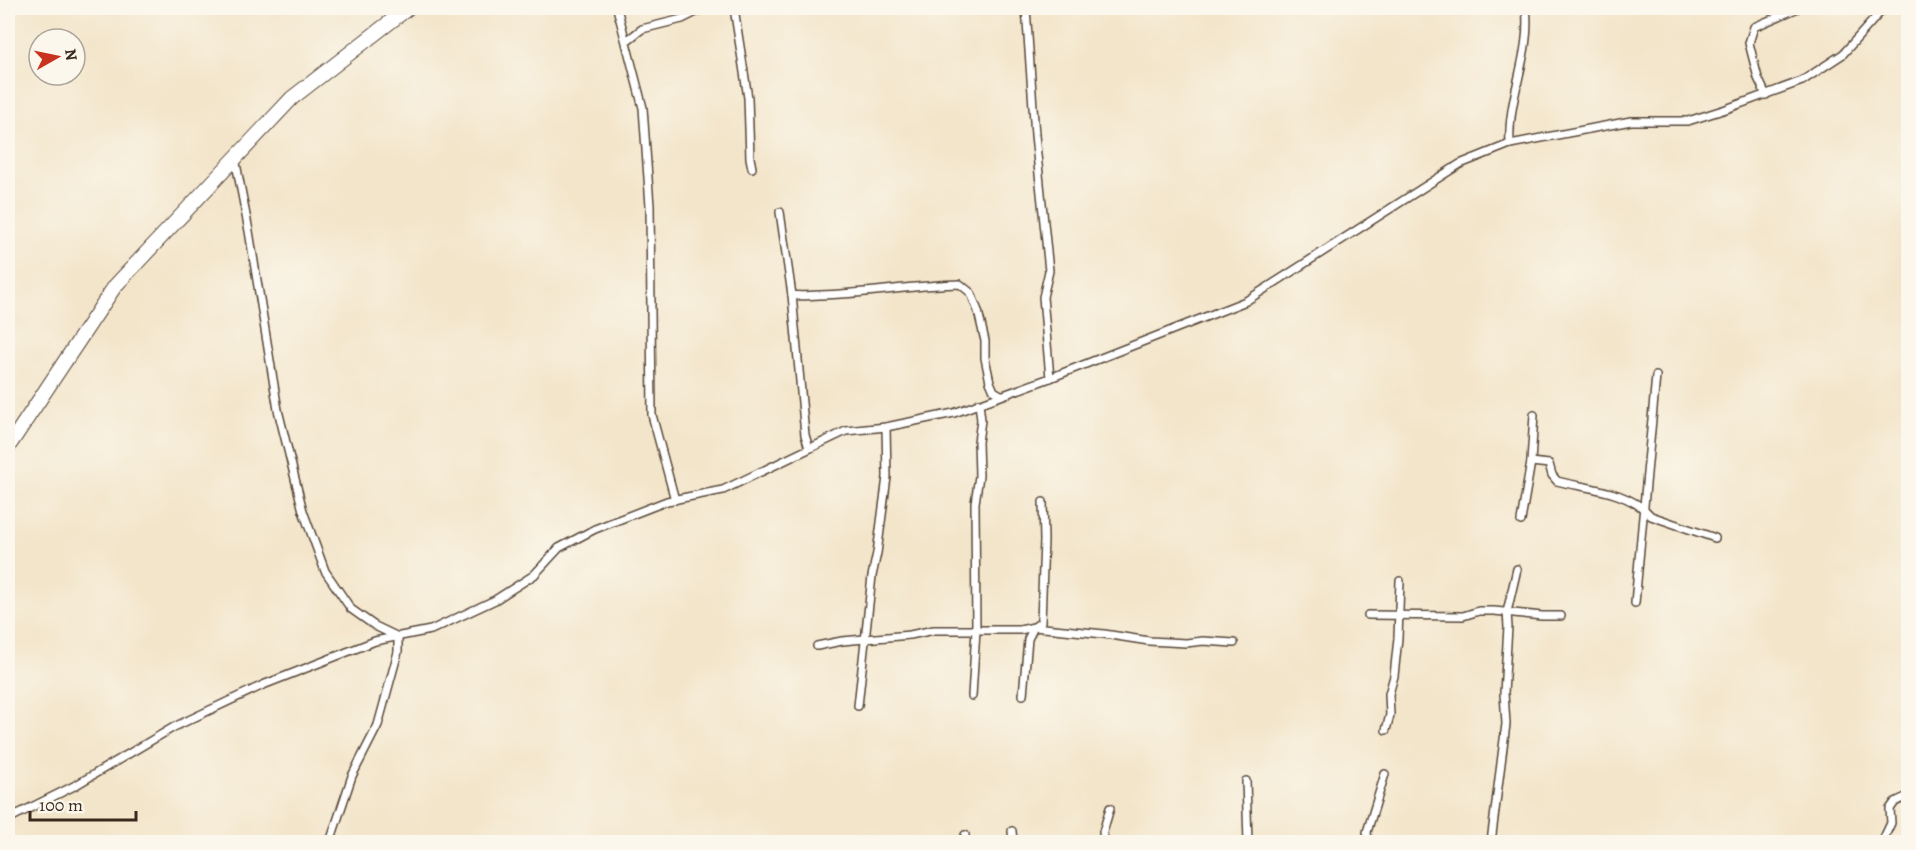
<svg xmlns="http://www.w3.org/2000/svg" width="1916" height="850" font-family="Alegreya,serif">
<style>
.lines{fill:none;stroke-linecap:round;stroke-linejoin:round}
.street-casing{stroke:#574638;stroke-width:10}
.highway-casing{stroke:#574638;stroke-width:16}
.street{stroke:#fff;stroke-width:7}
.highway{stroke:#fff;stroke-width:14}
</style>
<rect width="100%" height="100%" fill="#fbf7ec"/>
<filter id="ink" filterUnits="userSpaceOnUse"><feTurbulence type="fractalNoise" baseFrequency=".0167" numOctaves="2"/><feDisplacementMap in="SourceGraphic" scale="12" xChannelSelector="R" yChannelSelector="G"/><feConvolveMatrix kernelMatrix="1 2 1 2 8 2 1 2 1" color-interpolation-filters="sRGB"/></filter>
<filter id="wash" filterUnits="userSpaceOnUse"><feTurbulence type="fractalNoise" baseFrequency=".008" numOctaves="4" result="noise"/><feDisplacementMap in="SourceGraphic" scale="24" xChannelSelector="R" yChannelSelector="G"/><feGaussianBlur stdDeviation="1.35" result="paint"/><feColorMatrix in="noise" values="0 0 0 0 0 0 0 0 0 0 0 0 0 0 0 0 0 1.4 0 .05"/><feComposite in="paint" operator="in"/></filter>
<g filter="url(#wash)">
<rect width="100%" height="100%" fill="#f3e5ca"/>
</g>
<g filter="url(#ink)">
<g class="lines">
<g class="street-casing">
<g id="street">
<path d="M617,8L643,108L650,206L652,415L675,500"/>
<path d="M734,8L748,98L750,158L752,168"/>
<path d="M1026,8L1035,135L1049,271L1043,297L1050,378"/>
<path d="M629,39L642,29L682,19L704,8"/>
<path d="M1766,95L1758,78L1749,43L1754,27L1798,8"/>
<path d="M1510,144C1507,97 1532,54 1526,8"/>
<path d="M235,158L249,231L278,410L303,511L325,571L351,609L375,626L398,637V652L378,725L352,776L330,842"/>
<path d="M780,212L792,295C801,297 810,295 820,295C867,294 913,285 960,284L971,293L978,311L985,341V358L990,382L994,391L1001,395"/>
<path d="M792,295L805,435L809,448"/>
<path d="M1531,462L1549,464L1552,475L1557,481C1588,489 1628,490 1651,516L1715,538"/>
<path d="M1521,521L1531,462L1534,415"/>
<path d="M1635,603L1656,376"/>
<path d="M1368,615L1463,616L1479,611H1494L1542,616H1561"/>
<path d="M817,646L842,641L910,635L934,630H1020L1034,627L1041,622L1044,540L1043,502"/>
<path d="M1023,695L1028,639L1034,627L1104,634L1149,641L1186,643L1203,641L1234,643"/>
<path d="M972,696L976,630L975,503L979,476L978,442L981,420L979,403"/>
<path d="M858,706L872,576L877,553L887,477L886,427"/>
<path d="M1386,730L1390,715L1389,694L1394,676L1398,638L1400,581"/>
<path d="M1246,781L1248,842"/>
<path d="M8,819L76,785L174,727L263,685L375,641L431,630L495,600L534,575L559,548L595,529L667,501L723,490L846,431L886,427L954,413L1050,378L1246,301L1460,164L1510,144L1631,121H1688L1726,109L1802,81L1843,54L1884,8"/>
<path d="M1012,831L1013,842"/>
<path d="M965,835V842"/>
<path d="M1104,842L1103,832L1110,808"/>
<path d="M1368,842L1367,832L1385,774"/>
<path d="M1491,842L1506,724L1504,693L1508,627L1507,612L1517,569"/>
<path d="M1882,842L1891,823L1890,809L1895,802L1908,796"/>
</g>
</g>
<g class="highway-casing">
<path id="highway" d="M8,447L115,286L292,98L408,8"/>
</g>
<use href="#street" class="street"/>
<use href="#highway" class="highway"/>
</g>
</g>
<rect width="1916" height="850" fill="none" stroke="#fbf7ec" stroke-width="30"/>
<g transform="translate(57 57) rotate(81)"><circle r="28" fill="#fbf7ec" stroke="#aea59a" stroke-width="1.5"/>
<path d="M0-4.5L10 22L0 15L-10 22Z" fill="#c8321e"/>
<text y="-9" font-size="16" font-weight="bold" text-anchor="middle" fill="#3b2a1e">N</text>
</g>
<path d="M30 811v9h106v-9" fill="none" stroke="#3b2a1e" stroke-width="3"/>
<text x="39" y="811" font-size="18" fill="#3b2a1e" stroke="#fbf7ec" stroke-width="4.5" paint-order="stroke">100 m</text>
</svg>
